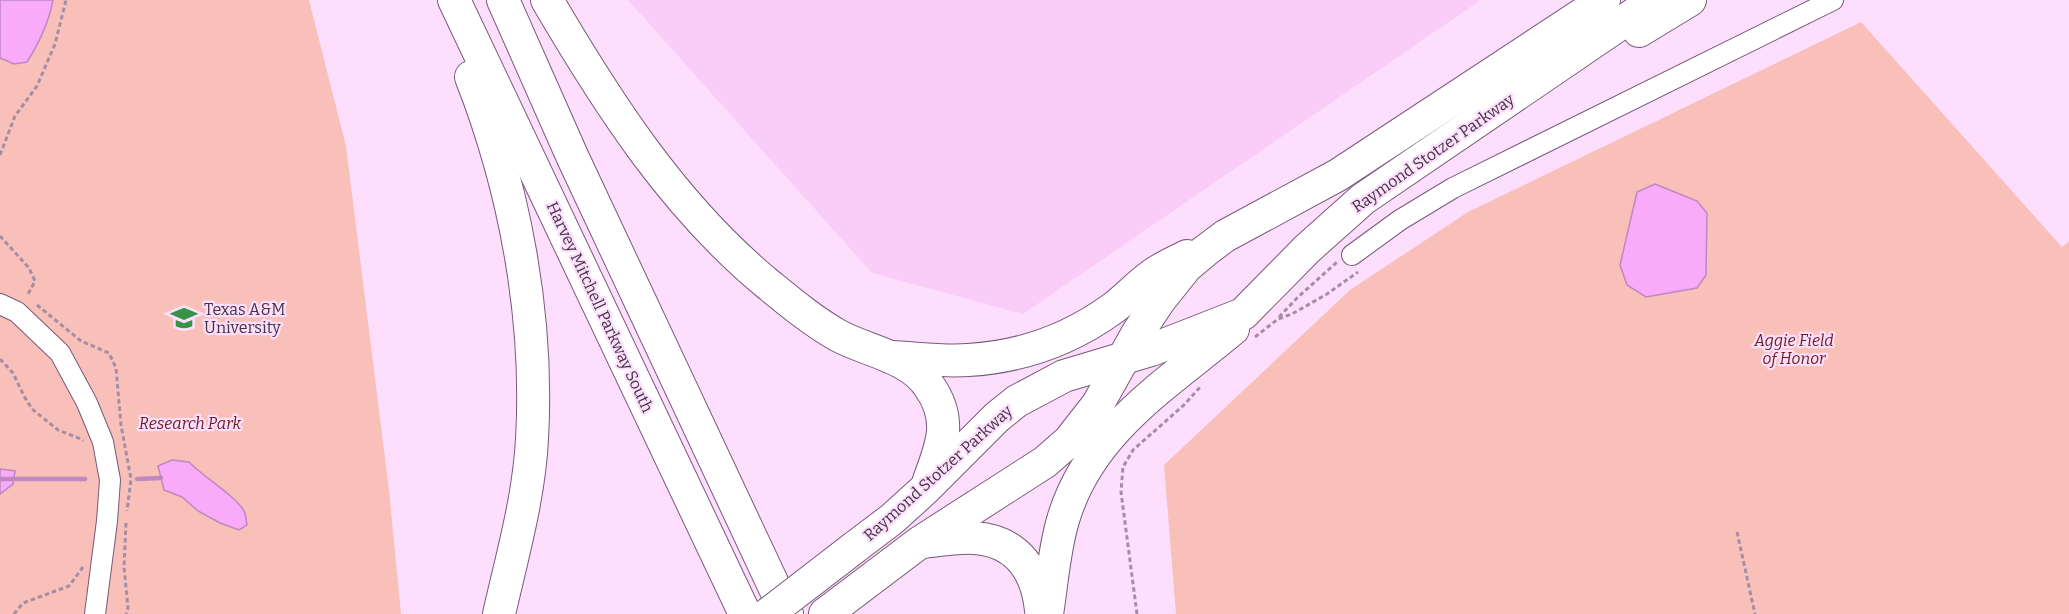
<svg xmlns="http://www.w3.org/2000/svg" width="2069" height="614" font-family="Bitter,serif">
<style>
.built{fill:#f9cdf8}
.green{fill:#f8c0b9}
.water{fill:#f7abf8;stroke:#c187c1;stroke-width:1.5}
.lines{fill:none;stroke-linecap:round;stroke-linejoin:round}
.stream{stroke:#c187c1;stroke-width:4.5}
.minor-casing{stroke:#795979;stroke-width:22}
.trunk-casing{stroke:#795979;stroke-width:34}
.path{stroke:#a58ea5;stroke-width:3;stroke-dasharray:4.5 3;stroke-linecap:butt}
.minor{stroke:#fff;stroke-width:20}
.trunk{stroke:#fff;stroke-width:32}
.trunk-bridge-casing{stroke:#795979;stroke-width:34;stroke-linecap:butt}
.trunk-bridge{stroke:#fff;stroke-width:32}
.labels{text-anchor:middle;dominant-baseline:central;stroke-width:4.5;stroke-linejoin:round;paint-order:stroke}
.street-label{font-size:16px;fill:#423342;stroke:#fddffd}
.poi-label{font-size:16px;fill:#423342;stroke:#fddffd;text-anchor:start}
.park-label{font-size:16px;font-style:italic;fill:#6f1c1a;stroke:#fddffd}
</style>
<rect width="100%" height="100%" fill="#fddffd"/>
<path class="built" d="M628,0H1481L1023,314L872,273Z"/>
<g class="green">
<path d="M0,0H309L346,146L389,490L401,614H0Z"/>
<path d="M1861,22L2062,247L2069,241V614H1176L1164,465L1350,290L1468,212Z"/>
</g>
<g class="water">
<path d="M0,0H53C49,22 39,43 27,62L14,64L0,58Z"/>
<path d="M1655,184L1697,201L1707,213L1706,275L1697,288L1646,297L1627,285L1620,265L1637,192Z"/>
<path d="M172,460L189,462C202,476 236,496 244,511C246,514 246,521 247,525L239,530L220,523L198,511L182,497L164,490L158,466Z"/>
<path d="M0,469L15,471L13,484L0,494Z"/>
</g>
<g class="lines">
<g class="stream">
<path d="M0,479H85"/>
<path d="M137,479L161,478"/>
</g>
<g class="minor-casing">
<g id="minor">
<path d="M1352,255L1400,220L1453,188L1833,0"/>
<path d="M0,304L17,312L60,353L87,403L103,442L110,480L107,521L95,614"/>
</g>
</g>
<g class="trunk-casing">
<g id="trunk">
<path d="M454,0L745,614"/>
<path d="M503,0L573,158L787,614"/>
<path d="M547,0C608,104 674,207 769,285C791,303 814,322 839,336C867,351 910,357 929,386C953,420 942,445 929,480"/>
<path d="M1639,31L1690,0"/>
<path d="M471,77C515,189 539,318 532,439C529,498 512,557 499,614"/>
<path d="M890,357C916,358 943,362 968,360C1021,357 1069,340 1112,309C1126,299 1137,286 1151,276C1161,268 1175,262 1187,256"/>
<path d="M924,542C940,540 958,537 975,538C1018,541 1037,571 1041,610"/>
<path d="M855,547L892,519L925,489L997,417L1017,401L1064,376L1151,350L1243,314L1307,249L1363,199L1655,0"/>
<path d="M825,614L919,543L1045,462L1069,441L1098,404L1137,334L1159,301L1186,267L1205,251L1225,236L1338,175L1604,0"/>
<path d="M1047,614C1052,583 1054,550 1063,520C1089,431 1166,385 1233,329"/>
</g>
</g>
<g class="path">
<path d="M0,155L15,116L37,86L55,44L66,0"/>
<path d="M0,236L29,268L35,281L27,296"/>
<path d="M37,305L81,341L109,353L116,368L121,425L131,479L127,511"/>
<path d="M1279,317L1297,298L1337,262"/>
<path d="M1255,337L1278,319L1292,314L1327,294L1358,272"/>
<path d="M0,359L13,373L24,396L32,409L58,430L81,439L83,441"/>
<path d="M126,523L124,567L128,608L126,614"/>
<path d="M1737,532L1755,614"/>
<path d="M14,614L23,603L69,586L83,567"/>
<path d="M1137,614L1121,492L1123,467L1133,450L1185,404L1201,386"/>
</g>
<use href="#minor" class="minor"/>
<use href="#trunk" class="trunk"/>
<g class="trunk-bridge-casing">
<path id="trunk-bridge" d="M768,614L855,547"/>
</g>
<use href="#trunk-bridge" class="trunk-bridge"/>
</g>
<defs>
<g id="university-bare" transform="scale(2.07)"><path d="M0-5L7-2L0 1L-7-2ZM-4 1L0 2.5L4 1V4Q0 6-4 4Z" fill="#379345" stroke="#fddffd" stroke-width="2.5" paint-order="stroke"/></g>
</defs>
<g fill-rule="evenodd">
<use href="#university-bare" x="184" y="318"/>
</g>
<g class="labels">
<g class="street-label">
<text transform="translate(1433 153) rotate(-35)">Raymond Stotzer Parkway</text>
<text transform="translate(600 307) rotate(65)">Harvey Mitchell Parkway South</text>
<text transform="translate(938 473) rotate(-42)">Raymond Stotzer Parkway</text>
</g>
<g class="poi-label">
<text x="204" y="309">Texas A&amp;M<tspan x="204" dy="18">University</tspan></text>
</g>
<g class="park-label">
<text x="1794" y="340">Aggie Field<tspan x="1794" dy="18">of Honor</tspan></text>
<text x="190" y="423">Research Park</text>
</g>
</g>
</svg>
